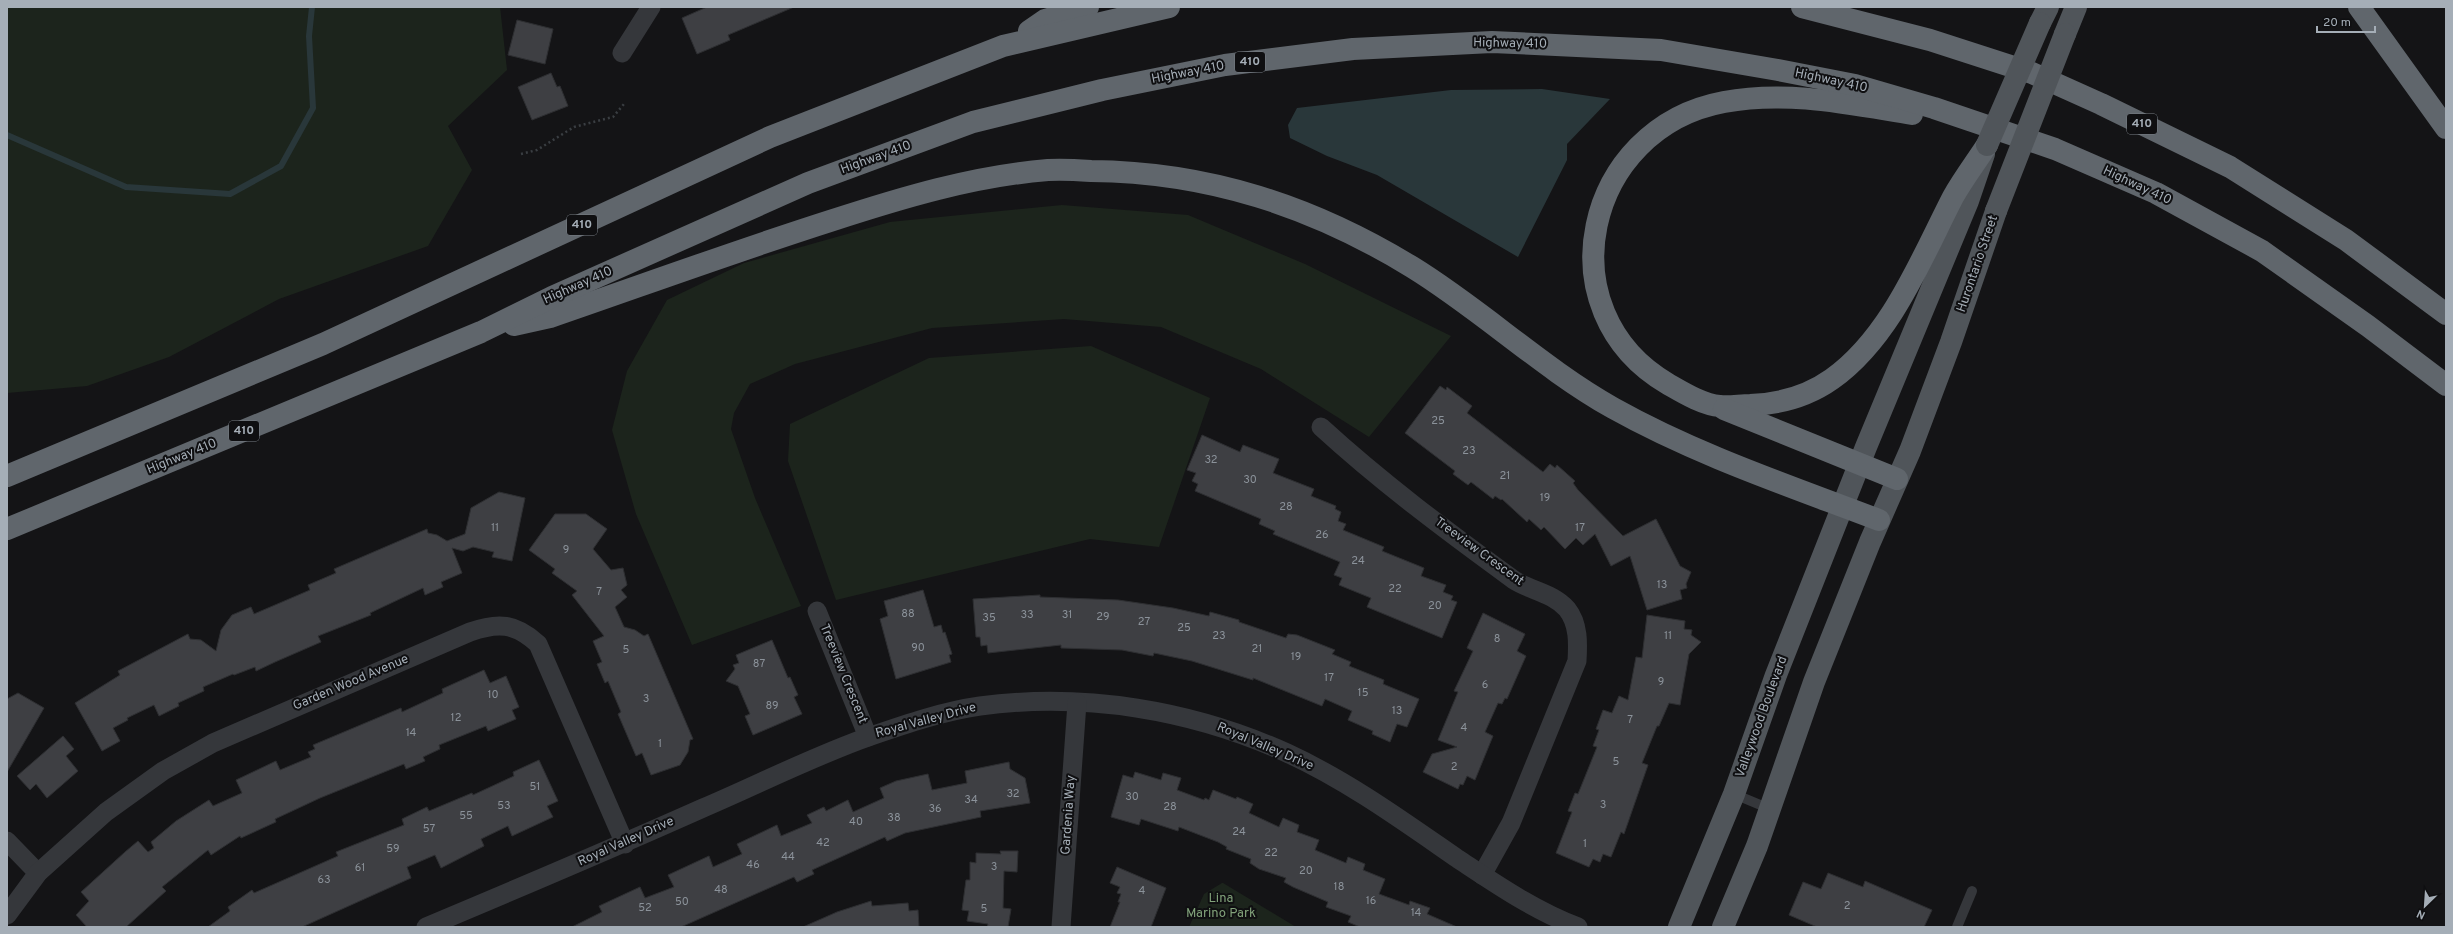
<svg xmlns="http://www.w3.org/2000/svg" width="2453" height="934" font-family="Overpass,sans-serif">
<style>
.green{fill:#1c241c}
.water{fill:#29373a}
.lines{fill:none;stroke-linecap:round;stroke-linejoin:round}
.stream{stroke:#29373a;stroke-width:6}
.building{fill:#3e3f43;stroke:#2e2f32}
.path{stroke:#3a3e42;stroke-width:2.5;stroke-dasharray:2 3;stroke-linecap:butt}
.service{stroke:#35373b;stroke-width:10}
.minor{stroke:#35373b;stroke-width:19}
.primary{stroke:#50555a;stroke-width:22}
.motorway{stroke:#60666c;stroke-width:22}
.primary-bridge{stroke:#50555a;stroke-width:22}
.labels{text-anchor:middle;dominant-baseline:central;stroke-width:4;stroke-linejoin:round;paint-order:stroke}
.number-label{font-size:11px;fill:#8b929a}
.shield{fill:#0f0f11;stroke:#787e85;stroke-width:1}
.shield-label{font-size:12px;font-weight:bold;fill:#a5aeb7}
.street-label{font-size:13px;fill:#a5aeb7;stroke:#0f0f11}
.park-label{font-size:13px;fill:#82a37b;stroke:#0f0f11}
</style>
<rect width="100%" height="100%" fill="#141416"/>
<g class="green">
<path d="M7,7H500L507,70L448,126L472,170L428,246L279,299L169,357L87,386L7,393Z"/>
<path d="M1062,205L1188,215L1305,264L1451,336L1369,437L1261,369L1161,327L1064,319L932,328L795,364L750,384L734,413L731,429L755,498L801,606L692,645L636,514L612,430L627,371L667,300L744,263L890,222Z"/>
<path d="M1091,346L1210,398L1159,547L1090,539L836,600L788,461L790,424L929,358Z"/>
<path d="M1222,883H1223L1296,927H1189L1204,894Z"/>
</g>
<path class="water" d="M1542,89L1610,99L1567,144V160L1518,257L1377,175L1327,156L1290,138L1288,125L1297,108L1451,90Z"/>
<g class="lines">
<path class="stream" d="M7,135L126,187L230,194L281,166L313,108L309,36L312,7"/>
</g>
<g class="building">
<path d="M707,7H794L728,35L730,40L697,54L682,18Z"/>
<path d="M517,20L553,29L545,64L508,55Z"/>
<path d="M551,73L557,87L560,86L568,106L532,120L518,87Z"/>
<path d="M1440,386L1446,390L1447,387L1472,406L1467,413L1543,472L1550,464L1555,468L1557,465L1575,481L1573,483L1578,490L1623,536L1656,519L1680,566L1691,572L1686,584L1687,588L1680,590L1682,599L1647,610L1630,556L1611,566L1595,534L1583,545L1576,538L1565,549L1544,527L1541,530L1529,519L1527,522L1502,499L1501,500L1495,496L1493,499L1471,482L1468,485L1453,474L1455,471L1405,433Z"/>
<path d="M1202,435L1240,452L1243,445L1279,459L1273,473L1314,489L1311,496L1336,506L1335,509L1341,512L1338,521L1346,524L1343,530L1384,547L1382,551L1424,568L1421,576L1446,585L1443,592L1453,596L1451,600L1457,602L1442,638L1367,607L1371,598L1339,585L1342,578L1334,575L1340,562L1273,534L1275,531L1259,524L1261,519L1195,491L1198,484L1192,481L1196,473L1187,470Z"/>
<path d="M499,492L525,498L512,561L492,557L494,552L473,547L463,551L452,548L462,573L441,582L443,587L425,595L423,588L370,613L371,615L318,636L321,642L275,662L256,671L255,667L234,675L233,674L203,687L204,691L178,703L179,706L159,716L154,705L127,718L128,720L113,728L120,741L102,751L75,703L120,675L118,671L188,634L190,639L201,640L216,651L221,630L232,615L251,607L254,614L310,590L308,585L336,573L334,569L427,529L428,533L437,535L447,541L465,534L471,508Z"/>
<path d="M555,514H586L607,529L593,549L611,570L623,568L627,585L621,590L627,597L615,607L624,627L635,630L644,636L648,634L693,739L690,740L688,752L680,765L651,775L642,753L636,756L618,714L621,712L608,681L605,683L597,664L602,662L593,641L604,636L572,595L577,591L552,573L555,569L529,550Z"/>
<path d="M923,590L934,627L941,625L943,633L945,632L952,654L949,655L951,662L896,679L880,619L888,616L884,601Z"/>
<path d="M1040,595V597L1118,600L1173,608L1209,616L1210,612L1239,620V622L1286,638L1288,634L1297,635L1335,650L1332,654L1351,662L1349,666L1384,680L1383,684L1419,699L1407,727L1397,724L1390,742L1372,734L1373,731L1348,720L1352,711L1325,699L1322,706L1253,678V680L1192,661L1154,653L1153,656L1122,650L1061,648V645L988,653L987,645L981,646L980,637H976L973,599Z"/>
<path d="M1483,613L1525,634L1517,651L1526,656L1507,699L1505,698L1502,704L1498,703L1485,732L1493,736L1475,780L1467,776L1463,785L1460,784L1458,789L1423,772L1432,754L1457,747L1438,740L1458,692L1454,691L1473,651L1467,648Z"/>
<path d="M1647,615L1685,621L1684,629L1692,630L1691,635L1701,642L1689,654L1680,705L1669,703L1659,726H1657L1642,763L1648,765L1624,834L1621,832L1611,857L1603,854L1600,862L1593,859L1589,867L1556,853L1572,812L1568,811L1575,793L1578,794L1597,747L1593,746L1599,730L1596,729L1603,710L1612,713L1619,696L1628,700L1636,657L1642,658Z"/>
<path d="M772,640L788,678L790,677L798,695L794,697L802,714L753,735L745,716L750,714L738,686L726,681L735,669L733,665L739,663L736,655Z"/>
<path d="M484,670L490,683L506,676L519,707L512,710L516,719L488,731L486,726L439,745L440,749L423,757L425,761L406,769L404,764L320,798L275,819L276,822L241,838L240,836L211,855L208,850L162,887L166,891L126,927H87L76,915L89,901L81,892L125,852L138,841L148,852L154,848L151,842L176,821L209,800L213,806L242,793L236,780L276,761L280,770L311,757L308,752L315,749L313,745L401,708L402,712L443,693L442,689Z"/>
<path d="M18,693L44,708L7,772V699Z"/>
<path d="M63,736L74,749L66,756L78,771L47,798L36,784L30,790L17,776Z"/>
<path d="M539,760L558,801L547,806L553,817L512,836L508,826L481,839L484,846L441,868L435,855L407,867L411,878L302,927H208L230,911L228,907L252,890L254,893L338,856L336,852L404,825L402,819L427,807L429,811L472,793L473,795L514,776L513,772Z"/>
<path d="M1009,762L1010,769L1025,778L1030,803L980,811L981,817L905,833L887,841L885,837L812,870L814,874L797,882L794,877L681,927H572L602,912L599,906L640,887L645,898L674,887L668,875L709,856L713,867L742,854L737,844L777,825L781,836L812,823L807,815L824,807L826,811L848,800L853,812L884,798L880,788L896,781L928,774L932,790L967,783L965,771Z"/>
<path d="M1135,772L1161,780L1163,773L1181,778L1177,790L1204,800L1205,798L1209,800L1213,790L1236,799L1237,797L1253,804L1249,813L1279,827L1283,818L1299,825L1297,832L1319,840L1315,850L1346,863L1348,857L1365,864L1363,870L1385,879L1379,894L1409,905L1410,901L1430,908L1427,914L1457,927H1360L1348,922L1351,916L1326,907L1328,902L1293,887L1284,882L1286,878L1259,869L1250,863L1251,859L1226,849L1227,847L1218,842L1179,827L1178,831L1141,819L1139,825L1111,817L1123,775L1133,778Z"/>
<path d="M1000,851H1018L1017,872L1004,871L1003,908L1011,909L1008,927H987L988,924L967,921L969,911L962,910L966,880H970V862L976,863V853L1001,854Z"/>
<path d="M1117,867L1166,888L1151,927H1110L1120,902H1118L1121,894L1117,893L1120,887L1110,883Z"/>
<path d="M1828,873L1863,887L1865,881L1932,910L1924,927H1817L1789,915L1803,882L1821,889Z"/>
<path d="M871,901L872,906L908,903L909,911L918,910L919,927H803L837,912Z"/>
</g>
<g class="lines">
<path class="path" d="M521,154L537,150L574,127L613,117L624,104"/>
<g class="service">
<path d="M1734,794L1770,809"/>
<path d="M1957,927L1972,891"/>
</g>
<g class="minor">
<path d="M622,53L651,7"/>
<path d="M1321,427C1381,482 1448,532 1514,580C1531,591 1553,593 1567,609C1579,624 1578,644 1577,661L1511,823L1482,875"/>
<path d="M817,611L868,737"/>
<path d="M7,841L38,873"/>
<path d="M7,915L38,873L106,812L163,771L213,743L470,632C498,622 515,623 538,644L625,844"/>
<path d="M426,927C519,888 611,849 703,808C757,785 816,755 871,736C906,724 944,711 980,706C1084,692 1192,710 1287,753C1348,781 1403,821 1458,859C1496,884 1535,911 1578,927"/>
<path d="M1061,927L1077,703"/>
</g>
<g class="primary">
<path d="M2040,23L2048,7"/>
<path d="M2065,34L2076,7"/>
<path d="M1679,927L1734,794L1776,675L1866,447L1968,201L1984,154"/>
<path d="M1723,927L1757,846L1814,682L1870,542L1910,451L1951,342L1996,211"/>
</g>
<g class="motorway">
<path d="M1802,7L1930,40L2032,73L2101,104L2230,167L2346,240L2446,314"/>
<path d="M2359,7L2446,128"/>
<path d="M1029,31L1045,20L1088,7"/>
<path d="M1912,114C1850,104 1787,90 1724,102C1584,128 1543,311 1668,384C1682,392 1703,405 1720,406C1730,407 1740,405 1750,405C1779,404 1808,396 1832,379C1891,337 1921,259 1953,197C1963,179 1976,162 1987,145"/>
<path d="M514,325L550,317C643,285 736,251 830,221C901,198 973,176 1048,170C1062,169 1077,170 1091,171C1208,172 1312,206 1412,267C1482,310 1542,368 1613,408C1697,455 1790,486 1879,520"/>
<path d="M1724,409L1897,479"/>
<path d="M7,476L323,344L770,137L1003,46L1169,7"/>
<path d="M7,529L481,332L552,297L808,183L973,122L1102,90L1225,65L1353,49L1492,42L1661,50L1778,70L1855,85L1934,108L2055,149L2156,193L2262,251L2368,326L2446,385"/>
</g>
<g class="primary-bridge">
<path d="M1987,145L2040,23"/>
<path d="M1996,211L2065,34"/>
</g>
</g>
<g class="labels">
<g class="number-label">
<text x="1438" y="421">25</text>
<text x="1469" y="451">23</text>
<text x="1211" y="460">32</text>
<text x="1505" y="476">21</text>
<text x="1250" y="480">30</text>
<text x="1545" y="498">19</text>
<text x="1286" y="507">28</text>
<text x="495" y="528">11</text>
<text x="1580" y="528">17</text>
<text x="1322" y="535">26</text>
<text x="566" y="550">9</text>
<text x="1358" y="561">24</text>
<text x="1662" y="585">13</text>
<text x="1395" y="589">22</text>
<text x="599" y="592">7</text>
<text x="1435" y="606">20</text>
<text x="908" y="614">88</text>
<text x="1027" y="615">33</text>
<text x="1067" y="615">31</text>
<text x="1103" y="617">29</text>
<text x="989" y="618">35</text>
<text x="1144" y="622">27</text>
<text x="1184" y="628">25</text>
<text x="1219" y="636">23</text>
<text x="1668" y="636">11</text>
<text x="1497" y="639">8</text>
<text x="918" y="648">90</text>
<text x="1257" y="649">21</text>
<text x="626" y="650">5</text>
<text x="1296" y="657">19</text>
<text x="759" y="664">87</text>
<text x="1329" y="678">17</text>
<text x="1661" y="682">9</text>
<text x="1485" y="685">6</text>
<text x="1363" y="693">15</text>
<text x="493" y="695">10</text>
<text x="646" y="699">3</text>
<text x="772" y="706">89</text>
<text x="1397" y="711">13</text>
<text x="456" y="718">12</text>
<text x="1630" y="720">7</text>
<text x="1464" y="728">4</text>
<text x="411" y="733">14</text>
<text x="660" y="744">1</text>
<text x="1616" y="762">5</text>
<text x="1454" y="767">2</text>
<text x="535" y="787">51</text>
<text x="1013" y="794">32</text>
<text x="1132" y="797">30</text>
<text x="971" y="800">34</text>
<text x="1603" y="805">3</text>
<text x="504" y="806">53</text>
<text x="1170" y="807">28</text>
<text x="935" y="809">36</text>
<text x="466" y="816">55</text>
<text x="894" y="818">38</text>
<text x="856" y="822">40</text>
<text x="429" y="829">57</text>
<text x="1239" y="832">24</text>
<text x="823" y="843">42</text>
<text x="1585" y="844">1</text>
<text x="393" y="849">59</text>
<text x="1271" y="853">22</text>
<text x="788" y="857">44</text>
<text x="753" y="865">46</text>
<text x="994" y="867">3</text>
<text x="360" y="868">61</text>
<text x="1306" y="871">20</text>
<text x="324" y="880">63</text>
<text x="1339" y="887">18</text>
<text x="721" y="890">48</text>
<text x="1142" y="891">4</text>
<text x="1371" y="901">16</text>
<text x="682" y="902">50</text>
<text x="1847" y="906">2</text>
<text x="645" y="908">52</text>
<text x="984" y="909">5</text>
<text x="1416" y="913">14</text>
</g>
<g class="shield">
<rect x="1235" y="52" width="30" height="20" rx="3"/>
<rect x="2127" y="114" width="30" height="20" rx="3"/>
<rect x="567" y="215" width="30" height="20" rx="3"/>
<rect x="229" y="421" width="30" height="20" rx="3"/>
</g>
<g class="shield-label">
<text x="1250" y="62">410</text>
<text x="2142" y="124">410</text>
<text x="582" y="225">410</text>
<text x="244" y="431">410</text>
</g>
<g class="street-label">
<text transform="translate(1510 44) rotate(1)">Highway 410</text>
<text transform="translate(1188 73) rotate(-11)">Highway 410</text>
<text transform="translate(1831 81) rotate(12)">Highway 410</text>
<text transform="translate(876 158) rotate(-20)">Highway 410</text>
<text transform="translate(2137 186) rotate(25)">Highway 410</text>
<text transform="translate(1978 264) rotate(-71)">Hurontario Street</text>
<text transform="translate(578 286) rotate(-24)">Highway 410</text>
<text transform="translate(182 457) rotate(-22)">Highway 410</text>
<text transform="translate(1479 552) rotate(36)">Treeview Crescent</text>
<text transform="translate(843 674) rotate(68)">Treeview Crescent</text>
<text transform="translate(351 683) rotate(-23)">Garden Wood Avenue</text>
<text transform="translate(1762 717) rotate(-70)">Valleywood Boulevard</text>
<text transform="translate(926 721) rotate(-15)">Royal Valley Drive</text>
<text transform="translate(1265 747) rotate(23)">Royal Valley Drive</text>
<text transform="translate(1069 815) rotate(-86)">Gardenia Way</text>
<text transform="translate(626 842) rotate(-24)">Royal Valley Drive</text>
</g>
<g class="park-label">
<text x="1221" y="899">Lina<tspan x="1221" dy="15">Marino Park</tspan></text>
</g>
</g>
<rect width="2453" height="934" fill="none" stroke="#a5aeb7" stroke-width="16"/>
<g transform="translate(2425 906) rotate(205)" stroke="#0f0f11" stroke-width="3" paint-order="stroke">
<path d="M0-3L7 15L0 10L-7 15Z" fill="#a5aeb7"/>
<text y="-6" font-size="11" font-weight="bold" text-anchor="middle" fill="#a5aeb7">N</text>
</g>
<path d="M2317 26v6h58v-6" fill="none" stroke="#a5aeb7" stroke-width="2"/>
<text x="2323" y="26" font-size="12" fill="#a5aeb7" stroke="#0f0f11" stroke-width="3" paint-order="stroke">20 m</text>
</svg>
